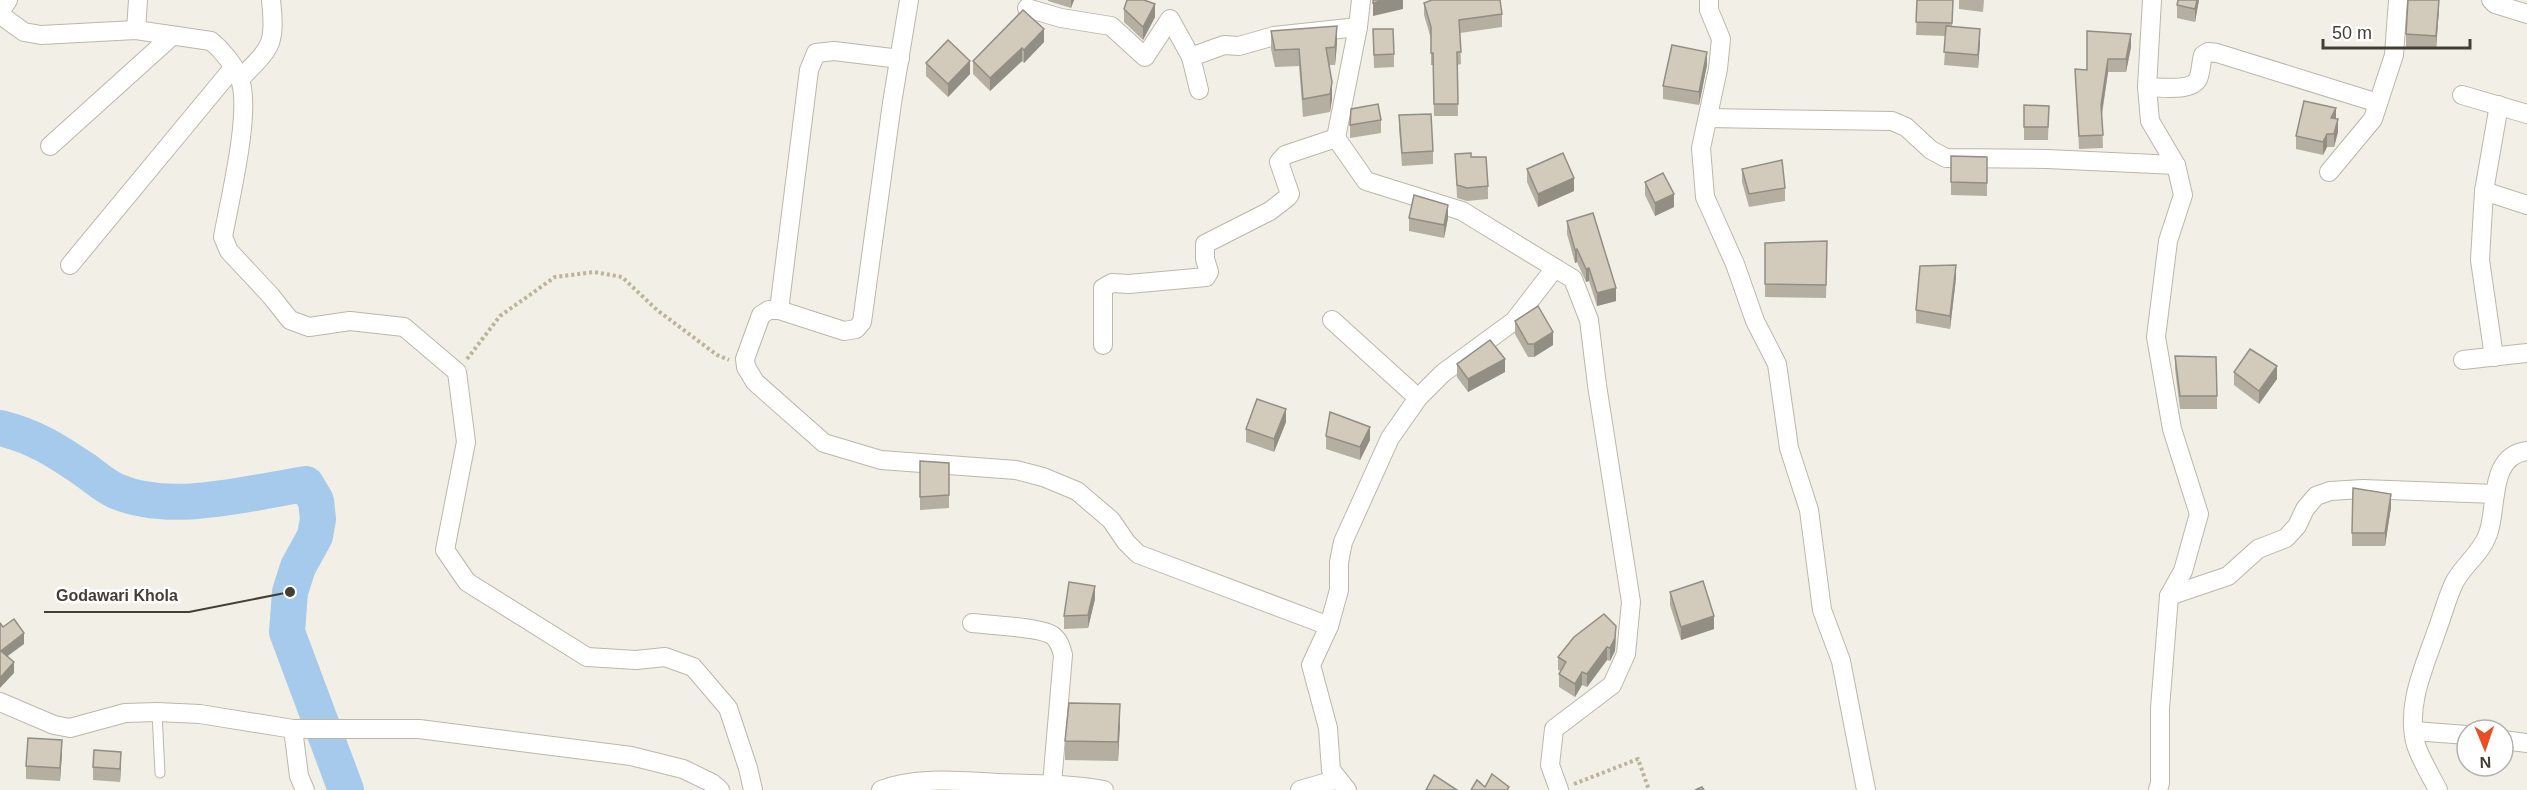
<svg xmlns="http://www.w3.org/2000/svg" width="2527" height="790" font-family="Arial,sans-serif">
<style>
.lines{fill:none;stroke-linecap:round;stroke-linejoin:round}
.river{stroke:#a6caeb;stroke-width:36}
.service-casing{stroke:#bcb7a9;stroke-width:11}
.minor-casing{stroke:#bcb7a9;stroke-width:20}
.path{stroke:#bdb39b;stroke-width:4;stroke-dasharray:3 3;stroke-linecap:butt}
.service{stroke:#fff;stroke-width:9}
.minor{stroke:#fff;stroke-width:18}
.wall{fill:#b5afa2}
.shaded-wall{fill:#938e84}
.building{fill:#d2cbbc;stroke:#938e84;stroke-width:1.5}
.leader{fill:none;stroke:#443f36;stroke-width:2}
.callout-dot{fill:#443f36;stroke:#fff;stroke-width:2}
.callout-label{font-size:16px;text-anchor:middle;font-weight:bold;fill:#443f36;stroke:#fff;stroke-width:5;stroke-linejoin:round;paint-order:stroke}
</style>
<rect width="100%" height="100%" fill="#f2efe6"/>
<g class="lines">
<path class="river" d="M0,428C34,436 57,451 85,470C95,477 105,486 116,491C171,515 247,493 306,484L316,501L318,519L315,536L298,567L290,592L287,632L346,790"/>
<g class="service-casing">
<path id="service" d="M157,712L160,773"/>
</g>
<g class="minor-casing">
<g id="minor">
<path d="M8,0L2,9V16L24,32L41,35L136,30L211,41C222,50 234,65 239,77C253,107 229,202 223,237L229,251L271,296L290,320L309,327L350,321L404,327L457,372L466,442L445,550L467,582L587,657L636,660L665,657L693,667L728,708L748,768L753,790"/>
<path d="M909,0L892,103L862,322L856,329L844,331L779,310H769L761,315L745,359L746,367L755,382L824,443L881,460L1016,470L1043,477L1077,491L1111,520L1126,542L1138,554L1329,626"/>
<path d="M1361,0L1358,27L1336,138L1366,181L1462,211L1573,279L1589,320L1597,385L1631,602L1626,654L1612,685L1554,729L1550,765L1559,790"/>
<path d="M1709,0V10L1721,39L1718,69L1701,148L1705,197L1735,264L1755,321L1777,364L1789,448L1809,510L1822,610L1841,661L1866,790"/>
<path d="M2152,0L2147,87L2150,121L2176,165L2183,195L2168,241L2156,337L2172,429L2199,514L2183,571L2169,596L2160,708V783L2158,790"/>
<path d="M2491,0L2495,4L2527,14"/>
<path d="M1027,8L1061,18L1111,26L1145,57L1170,19L1191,57"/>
<path d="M136,30L138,0"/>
<path d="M240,79C271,47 276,46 271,0"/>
<path d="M2147,87C2160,87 2191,92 2198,79C2201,73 2201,62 2203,55L2208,52L2217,53L2378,103"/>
<path d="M1199,90L1191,57L1224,45L1239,46L1274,36L1358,27"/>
<path d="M2462,95L2527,114"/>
<path d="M1708,118L1892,121L1906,127L1931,150L1946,158L2047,159L2176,165"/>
<path d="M50,146L172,36"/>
<path d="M2329,172L2373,119L2394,55L2398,0"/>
<path d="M2484,191L2527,205"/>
<path d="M70,265L233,68"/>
<path d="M779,310L809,70L816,53L834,51L900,59"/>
<path d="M1332,320L1418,398"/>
<path d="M1103,345V288L1112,283L1129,284L1206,277L1209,272L1205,259V244L1270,211L1288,197L1290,194L1279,162L1285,155L1336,138"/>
<path d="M2494,357L2480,260L2484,191L2499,105"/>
<path d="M2463,360L2527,353"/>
<path d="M2169,596L2228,576L2258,549L2286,538L2297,526L2305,509L2316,496L2330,491L2363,489L2495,494"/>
<path d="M972,623C989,625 1040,627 1052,635C1059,640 1061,647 1063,655L1052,784"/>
<path d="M0,702L54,725L70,728L125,713L157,712L200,714L293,729L299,776L305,790"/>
<path d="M293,729H419L631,756L683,769L712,783L720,790"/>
<path d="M2414,731L2467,735"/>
<path d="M2503,740L2527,743"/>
<path d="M881,790C917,776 962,781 1001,783C1036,784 1070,784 1104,790"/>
<path d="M1300,790L1338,779"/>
<path d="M1347,790L1331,770L1328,728L1311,665L1329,626L1339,590V562L1343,542L1390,438L1418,398L1443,373L1514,321L1555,268"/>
<path d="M2438,790C2431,776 2421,760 2416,745C2405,706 2425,665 2437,630C2443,614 2447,598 2454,583C2463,565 2481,554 2488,534C2498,507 2488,456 2527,451"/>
</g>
</g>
<g class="path">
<path d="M467,359L500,316L555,277L594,272L622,277L657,310L717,355L729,360"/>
<path d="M1574,784L1638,759L1649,790"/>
</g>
<use href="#service" class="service"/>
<use href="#minor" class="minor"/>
</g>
<g class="wall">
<path d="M1048,0H1074L1071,8L1048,1Z"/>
<path d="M1917,0H1953L1952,27L1980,42L1978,68L1944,65L1946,36L1916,35Z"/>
<path d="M1959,0H1984L1983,12L1959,9Z"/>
<path d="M2199,0L2195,22L2177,18V5Z"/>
<path d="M1424,3L1502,14V27L1460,33L1461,64L1457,65L1458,116H1434L1433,65H1431V39L1424,15Z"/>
<path d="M1124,9L1155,17L1143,40L1124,22Z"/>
<path d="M2439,9L2436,49L2406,47V34Z"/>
<path d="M1373,29L1394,54V67L1374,68Z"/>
<path d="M1271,31L1337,44L1335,65H1329L1332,99L1330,112L1303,117L1299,66L1275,67L1271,49Z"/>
<path d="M2087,31L2131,47L2126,72H2108L2102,115L2103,148L2079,149L2075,69L2087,70Z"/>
<path d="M1044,42L1024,63L1022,61L990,91L973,74V61Z"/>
<path d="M926,63L970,74L948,97L926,76Z"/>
<path d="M1707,65L1699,105L1663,99V86Z"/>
<path d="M2024,105L2049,106L2048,140H2024Z"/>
<path d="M1399,115L1433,151V164L1402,166L1399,128Z"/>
<path d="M2336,119L2338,132L2334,147H2327L2323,155L2296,149V136Z"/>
<path d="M1381,120V133L1350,138V125Z"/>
<path d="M1455,154L1471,157L1488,186V199L1467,201L1457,198Z"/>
<path d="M1951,156L1987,157V196L1951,195Z"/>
<path d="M1527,169L1574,191L1538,207L1527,182Z"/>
<path d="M1742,169L1785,188V201L1749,207L1742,182Z"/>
<path d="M1645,182L1674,207L1655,216L1645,195Z"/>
<path d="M1409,218H1448L1444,238L1409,231Z"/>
<path d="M1567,221L1616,301L1597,306L1589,281L1586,282L1577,262L1575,263L1567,234Z"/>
<path d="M1765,243L1827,254L1826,298L1765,297Z"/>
<path d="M1956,278L1950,329L1916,323V310Z"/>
<path d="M1515,321L1553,345L1534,357H1528L1515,334Z"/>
<path d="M2175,356L2217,396V409H2180L2175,369Z"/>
<path d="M1457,364L1505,372L1468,392L1457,377Z"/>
<path d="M2234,372L2277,379L2259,404L2234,385Z"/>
<path d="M1286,422L1274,452L1246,442V429Z"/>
<path d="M1326,436L1370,440L1360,460L1326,449Z"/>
<path d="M920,461L949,463V508L920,510Z"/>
<path d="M2391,507L2385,546H2352V533Z"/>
<path d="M1670,592L1714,629L1681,640L1670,605Z"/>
<path d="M1095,599L1088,628L1064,629V616Z"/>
<path d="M1616,639L1615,651L1610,661L1607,660L1587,687L1582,685L1575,697L1559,687V674L1561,671L1558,670V657Z"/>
<path d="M1120,723L1118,761L1065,760V741Z"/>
<path d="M62,753L60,781L26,779V766Z"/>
<path d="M121,765L120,782L93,780V767Z"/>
</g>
<g class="shaded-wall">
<path d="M1071,0H1074L1071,8Z"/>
<path d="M1385,0H1403V9L1373,16V3Z"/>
<path d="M2197,0H2199L2195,22V9Z"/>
<path d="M2439,0V9L2436,49V36Z"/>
<path d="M1155,4V17L1143,40V27Z"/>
<path d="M1337,26V44L1335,65V47Z"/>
<path d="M1044,29V42L1024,63V50Z"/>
<path d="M1980,29V42L1978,68V55Z"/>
<path d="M2131,34V47L2126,72V59Z"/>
<path d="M1022,48V61L990,91V78Z"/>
<path d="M1707,52V65L1699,105V92Z"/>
<path d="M2108,59V72L2101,118V105Z"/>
<path d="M970,61V74L948,97V84Z"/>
<path d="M1332,82V99L1330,112V94Z"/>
<path d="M2336,108V121L2331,118Z"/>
<path d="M2338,119V132L2334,147V134Z"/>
<path d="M2327,134V147L2323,155V142Z"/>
<path d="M1574,178V191L1538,207V194Z"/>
<path d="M1674,194V207L1655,216V203Z"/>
<path d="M1448,205V218L1444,238V225Z"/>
<path d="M1577,249V262L1575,263V250Z"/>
<path d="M1956,265V278L1950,329V316Z"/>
<path d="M1589,268V281L1586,282V269Z"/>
<path d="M1616,288V301L1597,306V293Z"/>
<path d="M1553,332V345L1534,357V344Z"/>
<path d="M1505,359V372L1468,392V379Z"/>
<path d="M2277,366V379L2259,404V391Z"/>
<path d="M1286,409V422L1274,452V439Z"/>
<path d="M1370,427V440L1360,460V447Z"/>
<path d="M2391,494V507L2385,546V533Z"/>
<path d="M1095,586V599L1088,628V615Z"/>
<path d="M1714,616V629L1681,640V627Z"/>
<path d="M1616,626L1615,651L1610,661V648Z"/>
<path d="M24,633V644L1,661V651Z"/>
<path d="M1607,647V660L1587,687V674Z"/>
<path d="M14,662V673L0,688V678Z"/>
<path d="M1582,672V685L1575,697V684Z"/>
<path d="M1120,704V723L1118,761V742Z"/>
<path d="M62,740V753L60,781V768Z"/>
<path d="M121,752V765L120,782V769Z"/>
</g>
<g class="building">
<path d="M1127,0H1144L1155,4L1143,27L1124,9Z"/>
<path d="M1373,0H1385L1373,3Z"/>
<path d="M1432,0H1500L1502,14L1459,20L1461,52H1457L1458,104H1434L1433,53H1431V27L1424,3Z"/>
<path d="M1917,0H1953L1952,23L1916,22Z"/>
<path d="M2178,0H2197L2195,9L2177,5Z"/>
<path d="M2408,0H2439L2436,36L2406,34Z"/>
<path d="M1023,10L1044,29L1024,50L1022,48L990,78L973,61Z"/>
<path d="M1337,26L1335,47L1326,48L1332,82L1330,94L1303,99L1299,49L1275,50L1271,31Z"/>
<path d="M1946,26L1980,29L1978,55L1944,52Z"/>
<path d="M1373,29H1393L1394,54L1374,55Z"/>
<path d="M2087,31L2131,34L2126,59H2108L2101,105L2103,135L2079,136L2075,69L2087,70Z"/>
<path d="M948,40L970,61L948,84L926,63Z"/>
<path d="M1672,45L1707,52L1699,92L1663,86Z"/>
<path d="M2304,101L2336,108L2331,118L2338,119L2334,134H2327L2323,142L2296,136Z"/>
<path d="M1378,104L1381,120L1350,125L1351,109Z"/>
<path d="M2024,105L2049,106L2048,127H2024Z"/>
<path d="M1431,114L1433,151L1402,153L1399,115Z"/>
<path d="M1471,153V157H1486L1488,186L1467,188L1457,185L1455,154Z"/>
<path d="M1563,153L1574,178L1538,194L1527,169Z"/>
<path d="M1951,156L1987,157V183L1951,182Z"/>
<path d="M1782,160L1785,188L1749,194L1742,169Z"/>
<path d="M1663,173L1674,194L1655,203L1645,182Z"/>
<path d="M1414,195L1448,205L1444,225L1409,218Z"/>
<path d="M1593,213L1616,288L1597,293L1589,268L1586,269L1577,249L1575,250L1567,221Z"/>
<path d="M1827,241L1826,285L1765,284V243Z"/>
<path d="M1956,265L1950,316L1916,310L1920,266Z"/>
<path d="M1538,306L1553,332L1534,344H1528L1515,321Z"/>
<path d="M1490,340L1505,359L1468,379L1457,364Z"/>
<path d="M2250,349L2277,366L2259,391L2234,372Z"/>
<path d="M2175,356L2216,357L2217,396H2180Z"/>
<path d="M1257,399L1286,409L1274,439L1246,429Z"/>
<path d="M1330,412L1370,427L1360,447L1326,436Z"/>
<path d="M920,461L949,463V495L920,497Z"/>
<path d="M2353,488L2391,494L2385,533H2352Z"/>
<path d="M1703,581L1714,616L1681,627L1670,592Z"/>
<path d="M1069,582L1095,586L1088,615L1064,616Z"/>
<path d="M1604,614L1616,626L1615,638L1610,648L1607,647L1587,674L1582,672L1575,684L1559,674L1566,662L1558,657L1574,637Z"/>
<path d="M14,619L24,633L1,651L14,662L0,678V623L3,627Z"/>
<path d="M1069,703L1120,704L1118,742L1065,741Z"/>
<path d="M28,738L62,740L60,768L26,766Z"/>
<path d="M94,750L121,752L120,769L93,767Z"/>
<path d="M1492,774L1509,787L1507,790H1471L1477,780L1485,787Z"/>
<path d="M1434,775L1457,790H1426Z"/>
<path d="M1702,787L1704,790H1695Z"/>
</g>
<path class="leader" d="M290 592L189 612H44"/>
<circle class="callout-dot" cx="290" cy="592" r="6"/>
<g class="callout-label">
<text x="117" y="601">Godawari Khola</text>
</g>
<g transform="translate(2485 748) rotate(178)"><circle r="28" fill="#ffffff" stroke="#b4b2af" stroke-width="1.5"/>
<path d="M0-4.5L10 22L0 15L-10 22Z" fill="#ea4e24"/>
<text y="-9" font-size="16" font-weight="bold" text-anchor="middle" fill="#443f36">N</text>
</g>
<path d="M2323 39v9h147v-9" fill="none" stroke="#443f36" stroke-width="3"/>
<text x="2332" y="39" font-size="18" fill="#443f36" stroke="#ffffff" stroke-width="4.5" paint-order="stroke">50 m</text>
</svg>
